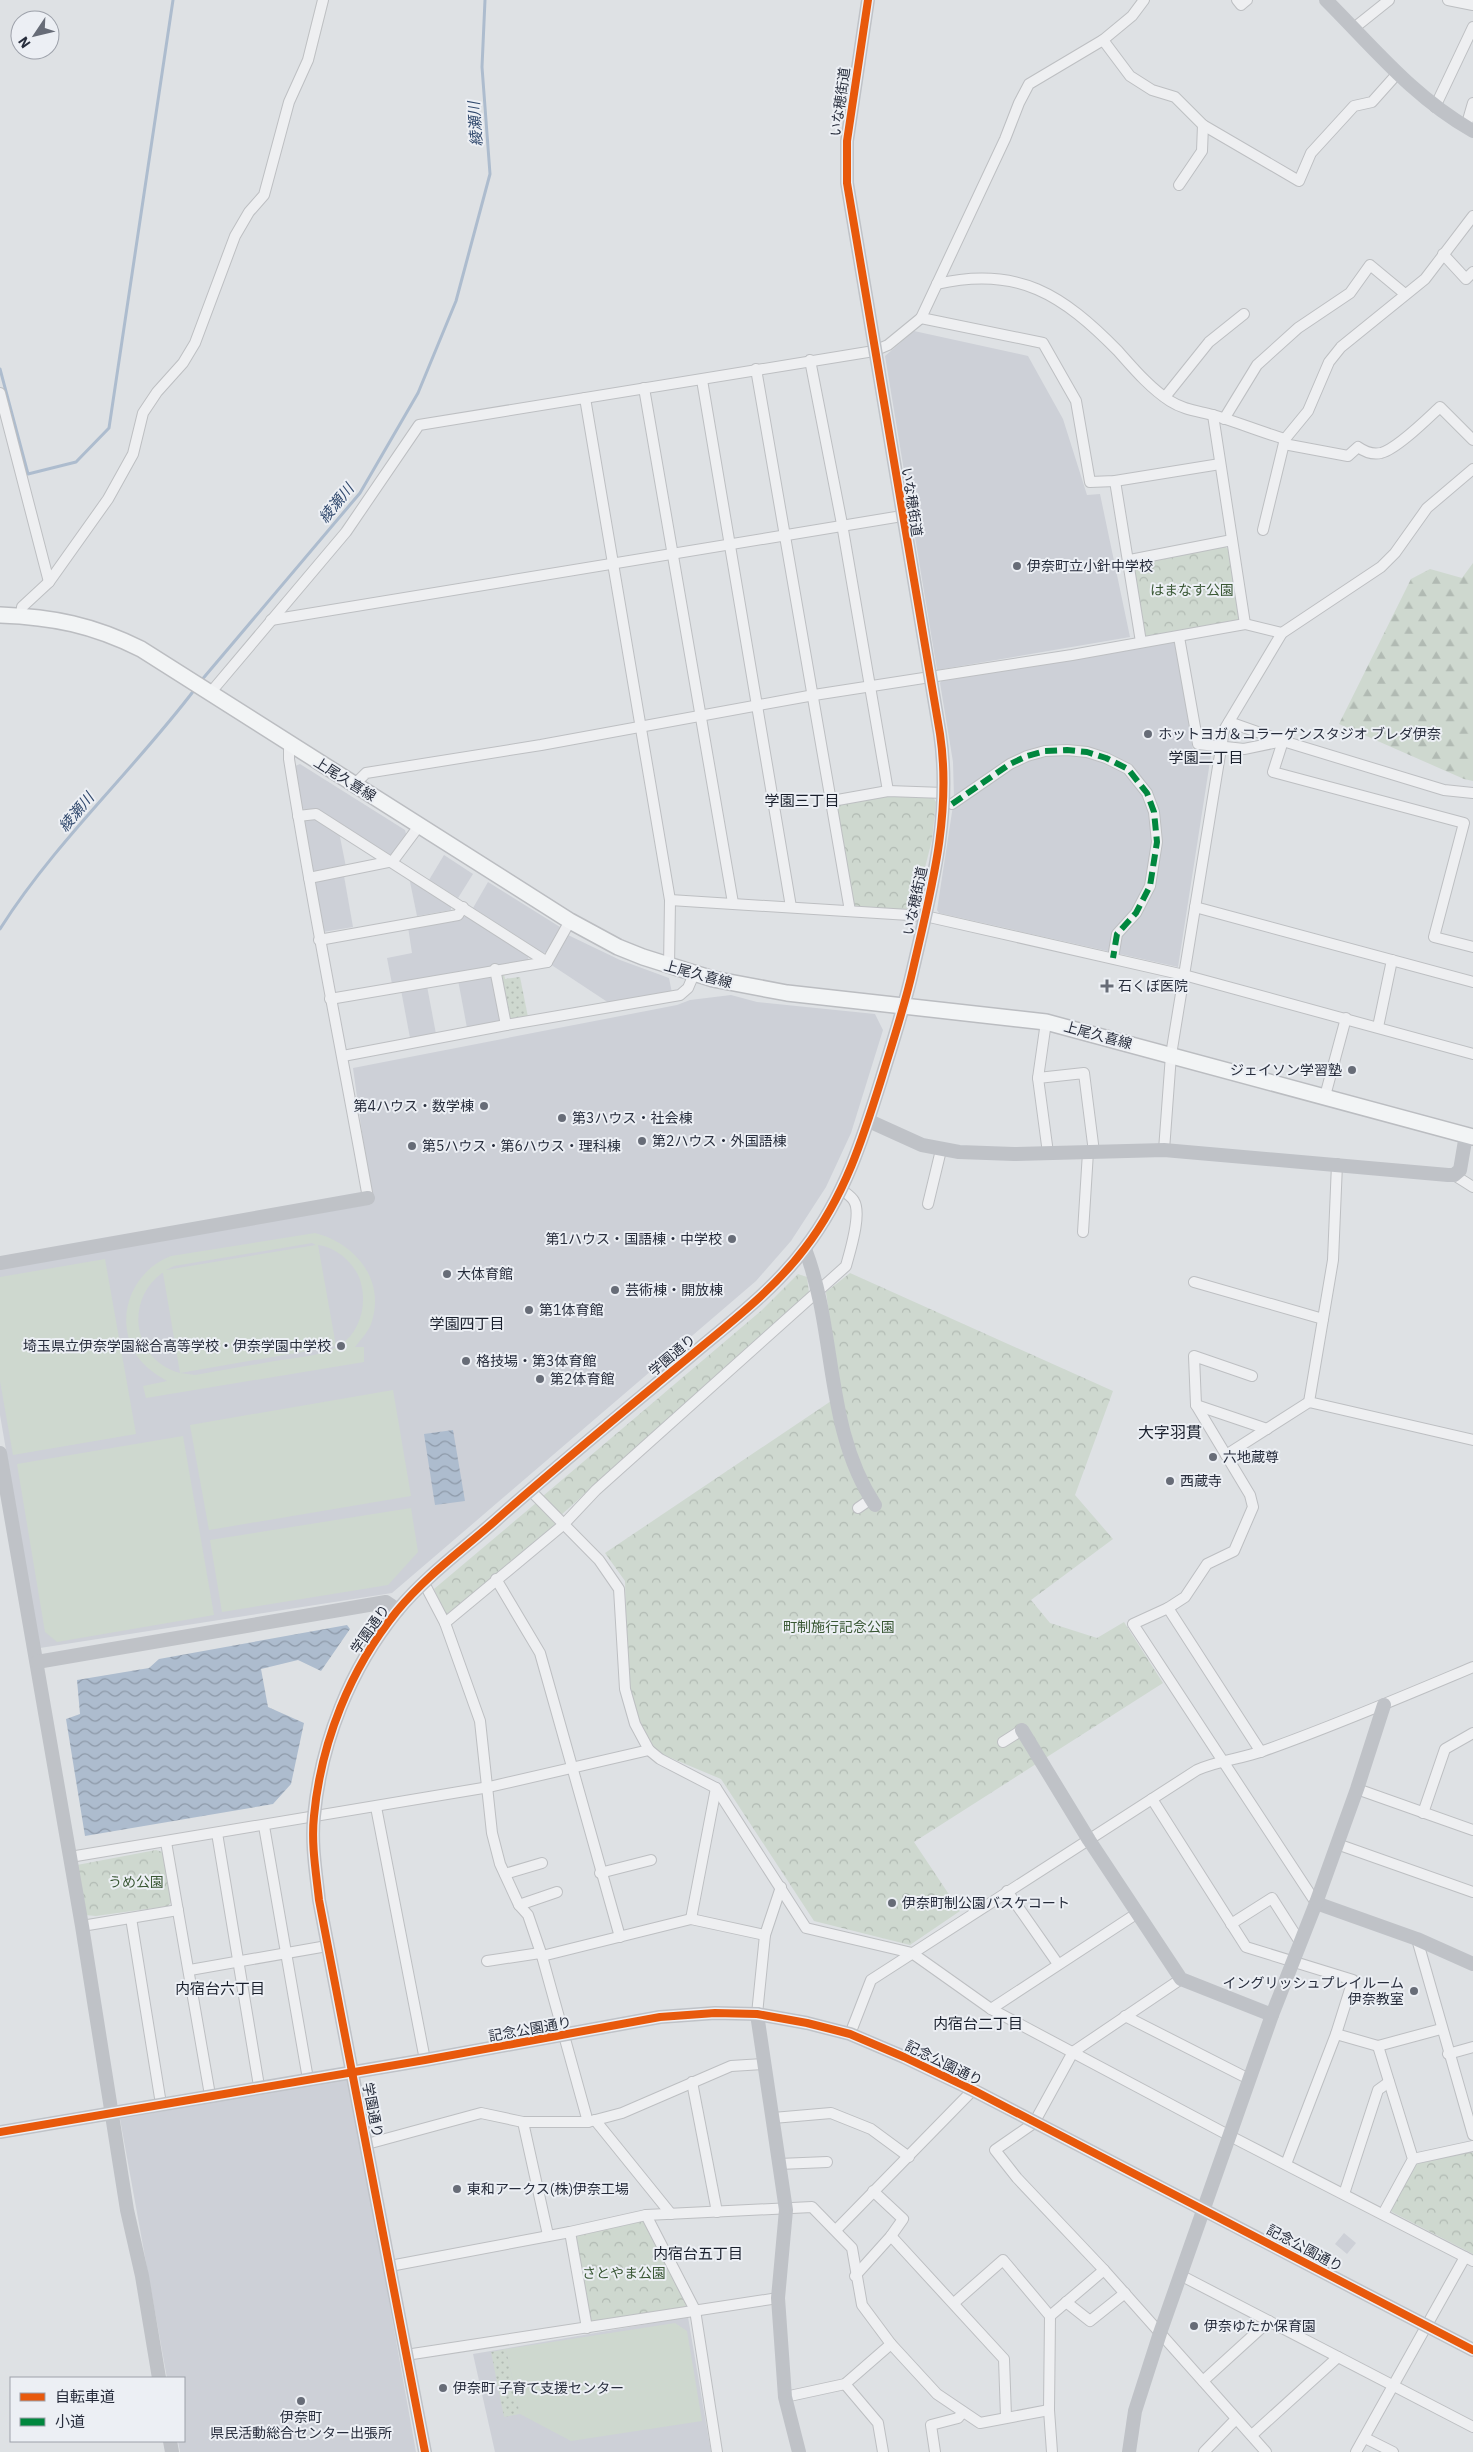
<svg xmlns="http://www.w3.org/2000/svg" width="1473" height="2452" font-family="'IBM Plex Sans','Noto Sans JP',sans-serif">
<style>
.built{fill:#cdd0d7}
.grass{fill:url(#grass-dots)}
.forest{fill:url(#forest-firs)}
.park{fill:url(#park-crowns)}
.pitch{fill:#ced8cf;fill-rule:evenodd}
.water{fill:url(#water-waves)}
.lines{fill:none;stroke-linecap:round;stroke-linejoin:round}
.stream{stroke:#adbcce;stroke-width:3}
.street-casing{stroke:#bdbfc2;stroke-width:12}
.primary-casing{stroke:#bbbdc1;stroke-width:18}
.street{stroke:#eeeff1;stroke-width:10}
.secondary{stroke:#bfc2c7;stroke-width:14}
.primary{stroke:#f2f4f5;stroke-width:15}
.quiet{stroke:#00873e;stroke-width:6;stroke-dasharray:12 6;stroke-linecap:butt}
.cycleway-casing{stroke:#eceff4;stroke-width:11}
.cycleway{stroke:#e8590c;stroke-width:8}
.poi-dot{fill:#676c77;stroke:#eceff4;stroke-width:2}
.labels{text-anchor:middle;dominant-baseline:central;stroke-width:4;stroke-linejoin:round;paint-order:stroke}
.street-label{font-size:14px;fill:#272d3c;stroke:#eceff4}
.poi-label{font-size:14px;fill:#272d3c;stroke:#eceff4;text-anchor:start}
.park-label{font-size:14px;fill:#395734;stroke:#eceff4}
.water-label{font-size:15px;font-style:italic;fill:#324a6e;stroke:#eceff4}
.neighbourhood-label{font-size:15px;fill:#191f2c;stroke:#eceff4}
.quarter-label{font-size:16px;fill:#191f2c;stroke:#eceff4}
</style>
<defs>
<pattern id="grass-dots" width="8" height="8" patternUnits="userSpaceOnUse" patternTransform="scale(1.25)"><rect width="8" height="8" fill="#ced8cf"/><path d="M2 2h.1M6 6h.1" fill="none" stroke="#b1bab3" stroke-width="1.8" stroke-linecap="round"/></pattern>
<pattern id="forest-firs" width="22" height="20" patternUnits="userSpaceOnUse" patternTransform="scale(1.25)"><rect width="22" height="20" fill="#ced8cf"/><path d="M5 1l3.5 6h-7zM16 11l3.5 6h-7z" fill="#b1bab3"/></pattern>
<pattern id="park-crowns" width="20" height="18" patternUnits="userSpaceOnUse" patternTransform="scale(1.25)"><rect width="20" height="18" fill="#ced8cf"/><path d="M2 6a3 3 0 1 1 6 0M12 15a3 3 0 1 1 6 0" fill="none" stroke="#b1bab3"/></pattern>
<pattern id="water-waves" width="16" height="10" patternUnits="userSpaceOnUse" patternTransform="scale(1.25)"><rect width="16" height="10" fill="#adbcce"/><path d="M0 5q4-4 8 0t8 0" fill="none" stroke="#8d99a8"/></pattern>
</defs>
<rect width="100%" height="100%" fill="#dee1e4"/>
<g class="built">
<path d="M914,331L1028,356L1063,419L1087,495L1100,494L1130,637L937,670L885,356Z"/>
<path d="M1172,641L1176,644L1193,751L1211,755L1178,967L939,913L937,910L954,799L953,762L940,683L942,680Z"/>
<path d="M300,764L405,830L406,834L394,854L390,855L318,809L306,810L302,808L295,766Z"/>
<path d="M316,818L339,832L346,867L316,872L312,869L304,820Z"/>
<path d="M444,855L473,874L458,898L429,880Z"/>
<path d="M344,876L353,927L323,932L315,884L317,880Z"/>
<path d="M409,877L451,905V910L417,916Z"/>
<path d="M488,882L560,927L561,932L548,952L543,953L473,908Z"/>
<path d="M468,916L529,954L528,960L392,984L387,958L412,953L408,927Z"/>
<path d="M568,935L620,960L669,978L672,993L609,1003L550,964Z"/>
<path d="M492,976L500,1019L497,1024L467,1028L458,980Z"/>
<path d="M427,986L436,1034L410,1038L401,990Z"/>
<path d="M731,995L757,1002L875,1014L883,1030L851,1133L826,1187L791,1241L756,1281L392,1593L40,1648L0,1415V1268L372,1204L353,1068L677,1005L690,1000Z"/>
<path d="M349,2078L416,2452H180L178,2441H184V2378H167L120,2119Z"/>
<path d="M1344,2233L1356,2243L1347,2254L1335,2244Z"/>
<path d="M688,2317L711,2452H495L473,2354Z"/>
</g>
<g class="grass">
<path d="M504,974L505,979L520,977L528,1017L511,1020L508,1018L501,976Z"/>
<path d="M506,2349L520,2414L504,2417L491,2352Z"/>
</g>
<path class="forest" d="M1473,563V781L1464,779L1339,724L1411,579L1430,569L1462,578Z"/>
<g class="park">
<path d="M1223,545L1228,549L1240,618L1235,622L1146,637L1133,565L1136,562Z"/>
<path d="M890,794L933,797L936,802L932,840L915,907L910,911L857,908L853,903L837,807L840,803Z"/>
<path d="M850,1273L1113,1391L1075,1495L1113,1539L1031,1600L1050,1623L1097,1638L1124,1622L1163,1683L914,1842L960,1911L910,1945L814,1921L721,1779L659,1753L650,1744L639,1722L628,1683L625,1581L605,1553L840,1395L826,1292Z"/>
<path d="M798,1274L807,1277L809,1293L560,1516L543,1496L762,1310Z"/>
<path d="M536,1503L556,1524L446,1615L434,1589Z"/>
<path d="M156,1850L163,1852L172,1901L168,1906L96,1916L85,1915L77,1865Z"/>
<path d="M1469,2151L1473,2153V2254L1392,2212L1390,2209L1417,2162Z"/>
<path d="M646,2215L695,2310L587,2328L570,2232Z"/>
</g>
<g class="pitch">
<path d="M315,1233C354,1243 385,1278 372,1321C370,1330 361,1339 355,1347H364V1362L146,1398L143,1386L167,1381C155,1374 145,1367 137,1356C113,1320 131,1271 171,1256ZM312,1243L316,1245L166,1270L174,1266ZM318,1245C335,1247 352,1261 359,1277C368,1300 362,1331 340,1345C323,1356 301,1357 281,1360C252,1365 224,1370 195,1375L180,1373L336,1346ZM162,1273H163L180,1373C133,1360 124,1301 162,1273Z"/>
<path d="M105,1259L136,1434L13,1455L0,1381V1277Z"/>
<path d="M393,1390L411,1496L209,1530L190,1425Z"/>
<path d="M183,1436L214,1615L57,1642L45,1632L17,1464Z"/>
<path d="M411,1508L418,1552L388,1585L222,1612L210,1540Z"/>
<path d="M675,2323L687,2331L702,2421L571,2441L520,2414L506,2349Z"/>
</g>
<g class="water">
<path d="M453,1430L465,1501L435,1505L424,1434Z"/>
<path d="M347,1625L350,1629L321,1671L298,1660L261,1669L268,1707L304,1723L291,1784L273,1804L85,1836L66,1719L80,1714L77,1680L149,1668L159,1659Z"/>
</g>
<g class="lines">
<g class="stream">
<path d="M0,369L28,474L76,462L109,428L173,0"/>
<path d="M200,682L360,493L418,393L456,301L490,174L482,67L485,0"/>
<path d="M0,929C55,842 133,771 195,689"/>
</g>
<g class="street-casing">
<g id="street">
<path d="M1237,0L1241,5L1247,0"/>
<path d="M1448,0L1473,5"/>
<path d="M1354,28L1389,0"/>
<path d="M1103,40L1130,76L1152,90L1175,97L1203,125L1299,181L1311,153L1354,106L1372,102L1397,74"/>
<path d="M1435,107L1473,27"/>
<path d="M1466,127L1473,103"/>
<path d="M1179,185L1202,151L1203,125"/>
<path d="M1443,254L1466,279L1473,272"/>
<path d="M937,284C1018,265 1063,295 1118,351C1134,369 1150,388 1170,401C1184,410 1198,411 1213,415C1237,422 1261,432 1285,439"/>
<path d="M921,318L1043,343L1076,401L1090,482L1115,481L1220,464"/>
<path d="M810,360L842,524L888,791"/>
<path d="M756,369L850,911"/>
<path d="M702,380L791,907"/>
<path d="M644,388L733,903"/>
<path d="M0,393L49,582"/>
<path d="M1165,397L1209,342L1244,314"/>
<path d="M585,398L670,900L669,967"/>
<path d="M1213,415L1245,624"/>
<path d="M1224,419L1257,365L1298,328L1350,293L1370,265L1405,294"/>
<path d="M1284,444L1348,456L1358,447C1365,452 1372,455 1381,453C1397,449 1427,419 1440,407L1473,440"/>
<path d="M1115,481L1141,642"/>
<path d="M1263,530L1285,439L1308,411L1329,362L1341,347L1425,279L1473,216"/>
<path d="M1130,560L1232,540"/>
<path d="M21,616L22,607L49,582L108,499L133,454L143,413L157,392L183,363L195,343L235,236L249,212L264,195L289,102L308,60L323,0"/>
<path d="M271,620L902,516"/>
<path d="M1179,637L1198,744L1244,749L1283,741L1444,790L1473,793"/>
<path d="M211,692L346,532L419,425L874,351L888,345L921,318L1005,139L1019,103L1029,84L1103,40L1132,16L1144,0"/>
<path d="M1229,722L1283,741L1273,772L1464,823L1434,937L1473,947"/>
<path d="M289,744V759C312,906 342,1052 368,1198"/>
<path d="M355,784L366,773L541,745L814,695L1072,655L1245,624L1282,633"/>
<path d="M832,801L888,791L944,793"/>
<path d="M952,804L1010,764L1027,756L1045,751L1067,750L1087,752L1106,758L1128,769L1147,793L1154,812L1157,842L1150,886L1136,913L1117,934L1113,958"/>
<path d="M298,816L316,814L547,962"/>
<path d="M309,878L393,861L419,826"/>
<path d="M670,900L925,916L1184,975L1473,1054"/>
<path d="M1195,907L1473,982"/>
<path d="M319,940L458,915L463,907"/>
<path d="M547,962L570,921"/>
<path d="M495,969L506,1025"/>
<path d="M330,999L547,962"/>
<path d="M1378,1027L1392,960"/>
<path d="M343,1056L506,1025L680,995L688,988L694,974"/>
<path d="M1038,1078L1046,1022"/>
<path d="M1325,1096L1346,1018"/>
<path d="M1164,1150L1171,1055L1224,730L1282,633L1381,567L1395,553L1427,508L1473,469"/>
<path d="M1048,1153L1038,1078L1084,1073L1094,1152"/>
<path d="M1454,1175L1473,1187"/>
<path d="M928,1204L941,1150"/>
<path d="M1083,1232L1088,1152"/>
<path d="M1194,1282L1323,1319"/>
<path d="M1309,1402L1333,1260L1337,1164"/>
<path d="M1196,1405L1267,1429"/>
<path d="M1226,1455L1309,1402L1473,1440"/>
<path d="M530,1490L599,1560L619,1589L625,1689L635,1724L649,1750L660,1759L716,1788L806,1928L912,1953L991,2009L1230,2136L1473,2261"/>
<path d="M858,1508L871,1499"/>
<path d="M496,1579L540,1653L620,1937"/>
<path d="M424,1583L445,1623L480,1721L492,1833L500,1864L519,1905L528,1915L542,1956L588,2122"/>
<path d="M1168,1608L1185,1597L1207,1564L1234,1551L1253,1507L1250,1495L1196,1405L1194,1356L1252,1376"/>
<path d="M445,1623L563,1525L596,1490L846,1266C850,1251 862,1214 854,1201C852,1197 846,1193 842,1190"/>
<path d="M1003,1742L1022,1730"/>
<path d="M1261,1752L1168,1608L1133,1624L1316,1903"/>
<path d="M1357,1789L1473,1830"/>
<path d="M1152,1799L1246,1947L1353,1980L1336,2034L1286,2164"/>
<path d="M376,1807L425,2060"/>
<path d="M1423,1813L1445,1749L1473,1733"/>
<path d="M264,1826L308,2079"/>
<path d="M217,1833L259,2086"/>
<path d="M166,1842L210,2095"/>
<path d="M1337,1844L1473,1892"/>
<path d="M70,1857L489,1787L649,1750"/>
<path d="M600,1873L651,1860"/>
<path d="M505,1874L542,1863"/>
<path d="M1007,1891L1058,1964"/>
<path d="M519,1905L557,1892"/>
<path d="M131,1918L161,2104"/>
<path d="M691,1919L716,1788"/>
<path d="M1231,1924L1272,1898L1300,1942"/>
<path d="M82,1926L178,1910"/>
<path d="M1417,1939L1473,2135"/>
<path d="M542,1956L691,1919L765,1935"/>
<path d="M487,1961L540,1953"/>
<path d="M190,1970L327,1946"/>
<path d="M1181,1979L1073,2052L1034,2123L995,2150L1017,2178L1104,2270L1266,2452"/>
<path d="M991,2009L1136,1914"/>
<path d="M757,2014L765,1935L781,1887"/>
<path d="M1125,2016L1249,2079"/>
<path d="M850,2034L871,1980L1197,1770C1219,1760 1241,1759 1263,1751C1334,1726 1404,1696 1473,1667"/>
<path d="M1336,2034L1378,2046L1441,2029"/>
<path d="M1378,2046L1413,2159L1383,2214"/>
<path d="M1448,2054L1473,2047"/>
<path d="M692,2082L717,2212"/>
<path d="M773,2118L831,2113L871,2129L909,2157"/>
<path d="M595,2120L671,2214"/>
<path d="M523,2122L548,2235"/>
<path d="M367,2144L481,2113L523,2122H588L622,2113L731,2066L763,2064"/>
<path d="M1413,2159L1473,2146"/>
<path d="M779,2164L827,2162"/>
<path d="M1344,2194L1378,2090L1389,2082"/>
<path d="M646,2215L695,2310L717,2452"/>
<path d="M836,2230L973,2090"/>
<path d="M570,2232L587,2328"/>
<path d="M891,2236L1004,2359L1006,2417"/>
<path d="M390,2266L570,2232L646,2215L812,2207L852,2248L862,2305L891,2344L937,2394L980,2423L1049,2410"/>
<path d="M855,2276L891,2236L903,2219L873,2191"/>
<path d="M1182,2276L1473,2427"/>
<path d="M1066,2302L1090,2321L1125,2293"/>
<path d="M954,2303L1003,2260L1050,2316L1049,2410L1052,2452"/>
<path d="M1050,2316L1104,2270"/>
<path d="M406,2355L778,2298"/>
<path d="M1203,2381L1269,2321"/>
<path d="M845,2384L878,2423L883,2452"/>
<path d="M785,2397L845,2384L891,2344"/>
<path d="M1252,2435L1338,2357"/>
<path d="M1365,2438L1393,2452"/>
<path d="M935,2452L931,2425L958,2418L963,2412"/>
<path d="M1204,2452L1236,2419"/>
<path d="M1356,2452L1465,2257"/>
</g>
</g>
<g class="primary-casing">
<path id="primary" d="M0,615C53,617 93,625 141,649L570,921L618,947L643,957L713,979L787,993L1046,1022L1473,1137"/>
</g>
<use href="#street" class="street"/>
<g class="secondary">
<path d="M1326,0C1374,48 1413,97 1473,131"/>
<path d="M869,1121L922,1145L959,1152L1014,1154L1164,1150L1448,1175H1454L1460,1170L1466,1135"/>
<path d="M805,1249C837,1332 824,1428 875,1505"/>
<path d="M0,1263L368,1198"/>
<path d="M0,1453L82,1926L127,2210L142,2276L159,2378"/>
<path d="M37,1662L386,1602L398,1610"/>
<path d="M1022,1730L1089,1840L1181,1979L1272,2015"/>
<path d="M1316,1903L1417,1939L1473,1964"/>
<path d="M757,2014L786,2210L778,2298L785,2397L799,2452"/>
<path d="M0,2132L425,2060L660,2017L715,2013L757,2014L807,2023L850,2034L904,2057L973,2090L1473,2350"/>
<path d="M170,2441L172,2452"/>
<path d="M425,2452L319,1900C316,1872 311,1844 314,1816C321,1742 350,1669 397,1611C425,1577 462,1550 495,1521C558,1465 623,1412 688,1358C728,1324 773,1291 805,1248C845,1196 863,1138 882,1077C893,1041 905,1005 913,969C931,891 952,814 940,734L847,183V141L868,0"/>
<path d="M1129,2452L1135,2411L1160,2333L1272,2015L1316,1903L1357,1789L1384,1705"/>
</g>
<use href="#primary" class="primary"/>
<path class="quiet" d="M952,804L1010,764L1027,756L1045,751L1067,750L1087,752L1106,758L1128,769L1147,793L1154,812L1157,842L1150,886L1136,913L1117,934L1113,958"/>
<g class="cycleway-casing">
<g id="cycleway">
<path d="M0,2132L425,2060L660,2017L715,2013L757,2014L807,2023L850,2034L904,2057L973,2090L1473,2350"/>
<path d="M425,2452L319,1900C316,1872 311,1844 314,1816C321,1742 350,1669 397,1611C425,1577 462,1550 495,1521C558,1465 623,1412 688,1358C728,1324 773,1291 805,1248C845,1196 863,1138 882,1077C893,1041 905,1005 913,969C931,891 952,814 940,734L847,183V141L868,0"/>
</g>
</g>
<use href="#cycleway" class="cycleway"/>
</g>
<g class="poi-dot">
<circle cx="1017" cy="566" r="5"/>
<circle cx="1148" cy="734" r="5"/>
<path d="M1104.5 978.5h5v5h5v5h-5v5h-5v-5h-5v-5h5z"/>
<circle cx="1352" cy="1070" r="5"/>
<circle cx="484" cy="1106" r="5"/>
<circle cx="562" cy="1118" r="5"/>
<circle cx="642" cy="1141" r="5"/>
<circle cx="412" cy="1146" r="5"/>
<circle cx="732" cy="1239" r="5"/>
<circle cx="447" cy="1274" r="5"/>
<circle cx="615" cy="1290" r="5"/>
<circle cx="529" cy="1310" r="5"/>
<circle cx="341" cy="1346" r="5"/>
<circle cx="466" cy="1361" r="5"/>
<circle cx="540" cy="1379" r="5"/>
<circle cx="1213" cy="1457" r="5"/>
<circle cx="1170" cy="1481" r="5"/>
<circle cx="892" cy="1903" r="5"/>
<circle cx="1414" cy="1991" r="5"/>
<circle cx="457" cy="2189" r="5"/>
<circle cx="1194" cy="2326" r="5"/>
<circle cx="443" cy="2388" r="5"/>
<circle cx="301" cy="2401" r="5"/>
</g>
<g class="labels">
<g class="street-label">
<text transform="translate(840 102) rotate(-82)">いな穂街道</text>
<text transform="translate(912 502) rotate(81)">いな穂街道</text>
<text transform="translate(345 779) rotate(32)">上尾久喜線</text>
<text transform="translate(915 901) rotate(-78)">いな穂街道</text>
<text transform="translate(698 974) rotate(15)">上尾久喜線</text>
<text transform="translate(1098 1035) rotate(15)">上尾久喜線</text>
<text transform="translate(672 1355) rotate(-40)">学園通り</text>
<text transform="translate(370 1629) rotate(-55)">学園通り</text>
<text transform="translate(530 2029) rotate(-10)">記念公園通り</text>
<text transform="translate(944 2063) rotate(26)">記念公園通り</text>
<text transform="translate(373 2110) rotate(79)">学園通り</text>
<text transform="translate(1305 2248) rotate(28)">記念公園通り</text>
</g>
<g class="poi-label">
<text x="1027" y="566">伊奈町立小針中学校</text>
<text x="1158" y="734">ホットヨガ＆コラーゲンスタジオ ブレダ伊奈</text>
<text x="1118" y="986">石くぼ医院</text>
<text x="1342" y="1070" text-anchor="end">ジェイソン学習塾</text>
<text x="474" y="1106" text-anchor="end">第4ハウス・数学棟</text>
<text x="572" y="1118">第3ハウス・社会棟</text>
<text x="652" y="1141">第2ハウス・外国語棟</text>
<text x="422" y="1146">第5ハウス・第6ハウス・理科棟</text>
<text x="722" y="1239" text-anchor="end">第1ハウス・国語棟・中学校</text>
<text x="457" y="1274">大体育館</text>
<text x="625" y="1290">芸術棟・開放棟</text>
<text x="539" y="1310">第1体育館</text>
<text x="331" y="1346" text-anchor="end">埼玉県立伊奈学園総合高等学校・伊奈学園中学校</text>
<text x="476" y="1361">格技場・第3体育館</text>
<text x="550" y="1379">第2体育館</text>
<text x="1223" y="1457">六地蔵尊</text>
<text x="1180" y="1481">西蔵寺</text>
<text x="902" y="1903">伊奈町制公園バスケコート</text>
<text x="1404" y="1983" text-anchor="end">イングリッシュプレイルーム<tspan x="1404" dy="16">伊奈教室</tspan></text>
<text x="467" y="2189">東和アークス(株)伊奈工場</text>
<text x="1204" y="2326">伊奈ゆたか保育園</text>
<text x="453" y="2388">伊奈町 子育て支援センター</text>
<text x="301" y="2417" text-anchor="middle">伊奈町<tspan x="301" dy="16">県民活動総合センター出張所</tspan></text>
</g>
<g class="park-label">
<text x="1192" y="590">はまなす公園</text>
<text x="839" y="1627">町制施行記念公園</text>
<text x="136" y="1882">うめ公園</text>
<text x="624" y="2273">さとやま公園</text>
</g>
<g class="water-label">
<text transform="translate(475 124) rotate(-94)">綾瀬川</text>
<text transform="translate(336 503) rotate(-51)">綾瀬川</text>
<text transform="translate(76 812) rotate(-50)">綾瀬川</text>
</g>
<g class="neighbourhood-label">
<text x="1206" y="757">学園二丁目</text>
<text x="802" y="800">学園三丁目</text>
<text x="467" y="1323">学園四丁目</text>
<text x="220" y="1988">内宿台六丁目</text>
<text x="978" y="2023">内宿台二丁目</text>
<text x="698" y="2253">内宿台五丁目</text>
</g>
<g class="quarter-label">
<text x="1170" y="1432">大字羽貫</text>
</g>
</g>
<rect x="10" y="2377" width="175" height="65" fill="#eceff4" stroke="#9da1aa"/>
<rect x="20" y="2393" width="25" height="8" fill="#e8590c" stroke="#9da1aa"/>
<text x="55" y="2402" font-size="15" fill="#272d3c">自転車道</text>
<rect x="20" y="2418" width="25" height="8" fill="#00873e" stroke="#9da1aa"/>
<text x="55" y="2427" font-size="15" fill="#272d3c">小道</text>
<g transform="translate(35 35) rotate(235)"><circle r="24" fill="#eceff4" stroke="#9da1aa"/>
<path d="M0-4L9 19L0 12L-9 19Z" fill="#676c77"/>
<text y="-8" font-size="14" font-weight="bold" text-anchor="middle" fill="#272d3c">N</text>
</g>
</svg>
